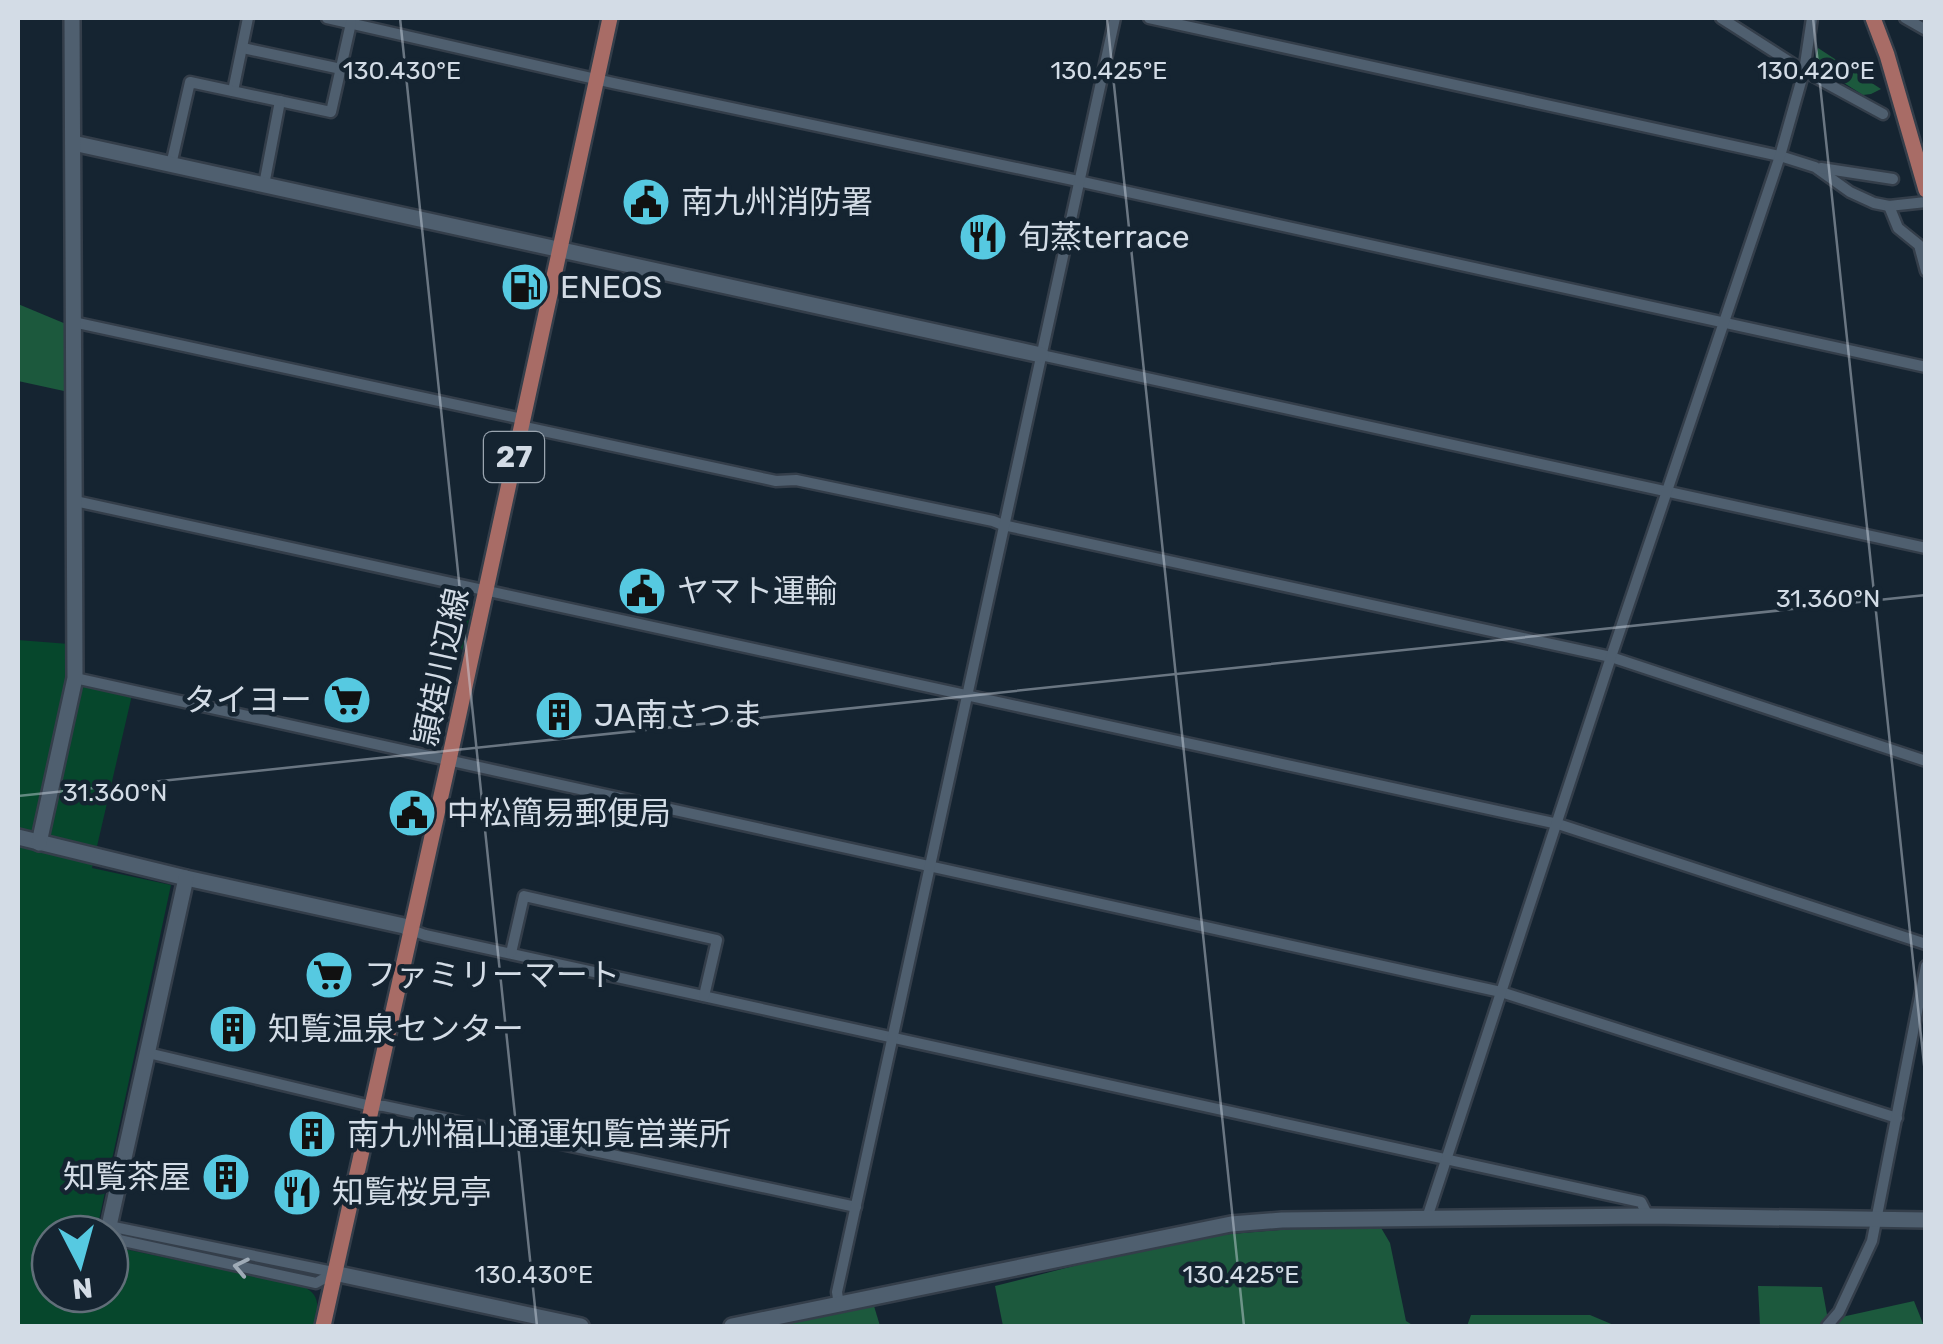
<svg xmlns="http://www.w3.org/2000/svg" width="1943" height="1344" font-family="Rubik,'Noto Sans JP',sans-serif">
<style>
.green{fill:#06472c}
.forest{fill:#1c593d}
.lines{fill:none;stroke-linecap:round;stroke-linejoin:round}
.street-casing{stroke:#343e4a;stroke-width:15}
.secondary-casing{stroke:#343e4a;stroke-width:20}
.primary-casing{stroke:#343e4a;stroke-width:20}
.street{stroke:#4f5f6f;stroke-width:10}
.secondary{stroke:#4f5f6f;stroke-width:15}
.primary{stroke:#a86c66;stroke-width:15}
.oneway{stroke:#9eaab6}
.ticks{fill:none;stroke:#d3dce6;stroke-width:2.5;stroke-opacity:0.45}
.labels{text-anchor:middle;dominant-baseline:central;stroke-width:9;stroke-linejoin:round;paint-order:stroke}
.shield{fill:#152431;stroke:#9aa5b0;stroke-width:2.5}
.shield-label{font-size:30px;font-weight:bold;fill:#d3dce6}
.poi-label{font-size:32px;fill:#d3dce6;stroke:#152431;text-anchor:start}
.street-label{font-size:32px;fill:#d3dce6;stroke:#152431}
.ticks-label{font-size:25px;text-anchor:middle;fill:#d3dce6;stroke:#152431;stroke-width:9;stroke-linejoin:round;paint-order:stroke}
</style>
<rect width="100%" height="100%" fill="#152431"/>
<g class="green">
<path d="M472,606L461,656L448,653L458,608Z"/>
<path d="M18,640L69,644L68,681L132,695L92,868L171,885L96,1234H50V1294H110V1246L302,1286C322,1295 318,1308 314,1326H18Z"/>
</g>
<g class="forest">
<path d="M1818,48L1881,89L1871,94L1863,95L1814,64Z"/>
<path d="M18,304L66,324L64,391L18,381Z"/>
<path d="M1327,1226H1380L1390,1243L1406,1321L1414,1326H1003L995,1286L1184,1238Z"/>
<path d="M1758,1286L1822,1287L1828,1320L1914,1301L1924,1326H1760Z"/>
<path d="M874,1306L880,1326H774Z"/>
<path d="M1471,1315H1590L1616,1326H1467Z"/>
</g>
<g class="lines">
<g class="street-casing">
<g id="street">
<path d="M327,18L613,83L1078,181L1926,367"/>
<path d="M1149,18L1780,156L1815,167L1850,192L1874,203L1889,206L1926,202"/>
<path d="M1721,18L1804,71L1883,114"/>
<path d="M1905,18L1926,30"/>
<path d="M243,48L341,69"/>
<path d="M233,91L248,18"/>
<path d="M171,165L190,82L331,112L351,23"/>
<path d="M1821,168L1893,179"/>
<path d="M264,185L280,101"/>
<path d="M1889,206L1898,228L1919,245L1926,271"/>
<path d="M73,322L522,419"/>
<path d="M1041,355L1926,548"/>
<path d="M520,426L776,481L796,480L993,521L1003,525L1611,657L1926,761"/>
<path d="M75,501L1558,824L1926,944"/>
<path d="M75,678L1501,992L1897,1118"/>
<path d="M411,930L425,935L1641,1202L1648,1216"/>
<path d="M511,953L524,896L717,940L704,996"/>
<path d="M148,1053L367,1105L384,1106L856,1207"/>
<path d="M1427,1218L1611,657L1780,156L1804,71L1812,18"/>
<path d="M109,1226L119,1240L316,1283L334,1273"/>
<path d="M109,1226L333,1272"/>
<path d="M839,1305L837,1292L1115,18"/>
<path d="M1827,1326L1839,1312L1872,1241L1926,966"/>
</g>
</g>
<g class="secondary-casing">
<g id="secondary">
<path d="M73,143L1041,355"/>
<path d="M18,837L186,878L404,926L411,930"/>
<path d="M39,843L75,678L72,18"/>
<path d="M109,1226L186,878"/>
<path d="M334,1273L581,1326"/>
<path d="M732,1326L1231,1224L1282,1220L1648,1216L1926,1220"/>
</g>
</g>
<g class="primary-casing">
<g id="primary">
<path d="M1873,18L1887,55L1926,190"/>
<path d="M323,1326L449,760L610,18"/>
</g>
</g>
<use href="#street" class="street"/>
<use href="#secondary" class="secondary"/>
<use href="#primary" class="primary"/>
</g>
<defs><path id="oneway-chevron" d="M-2-3.5L2.5 0L-2 3.5" fill="none" stroke-width="1.6" stroke-linecap="round" stroke-linejoin="round" transform="scale(2.5)"/></defs>
<use class="oneway" href="#oneway-chevron" transform="translate(241 1267) rotate(-168)"/>
<path class="ticks" d="M400,18L537,1326M1107,18L1244,1326M1813,18L1926,1083M18,796L1926,595"/>
<defs>
<g id="civic-disc" transform="scale(2.5)"><circle r="9.5" fill="#56c9e1" stroke="#152431"/><path d="M-.6-6.5H3V-4.5H.6V-3L4-1V1h2V6H-6V1h2V-1L-.6-3ZM-1.2 2.5V6h2.4V2.5Z" fill="#111"/></g>
<g id="restaurant-disc" transform="scale(2.5)"><circle r="9.5" fill="#56c9e1" stroke="#152431"/><path d="M-5-6h1v4h1v-4h1v4h1v-4h1v5L-1.5 .5V6h-2V.5L-5-1ZM5-6V6H3V1.5H1.5Q1.5-4 5-6Z" fill="#111"/></g>
<g id="fuel-disc" transform="scale(2.5)"><circle r="9.5" fill="#56c9e1" stroke="#152431"/><path d="M-5.5-6h7V0h2V4h1.3V-2.5L3-4.5l.8-.8L6-3V5H2.5V1h-1V6h-7ZM-4.2-4.7v3.2H.2V-4.7Z" fill="#111"/></g>
<g id="supermarket-disc" transform="scale(2.5)"><circle r="9.5" fill="#56c9e1" stroke="#152431"/><path d="M-6-5.5h2.5l.6 2H6L4.5 2H-2.5L-4.4-4H-6ZM-1.5 3.2a1.3 1.3 0 1 0 .1 0ZM3 3.2a1.3 1.3 0 1 0 .1 0Z" fill="#111"/></g>
<g id="building-disc" transform="scale(2.5)"><circle r="9.5" fill="#56c9e1" stroke="#152431"/><path d="M-4-6H4V6H1V3H-1V6H-4ZM-2.5-4.3h1.7v1.8h-1.7ZM.8-4.3h1.7v1.8H.8ZM-2.5-1h1.7V.8h-1.7ZM.8-1h1.7V.8H.8Z" fill="#111"/></g>
</defs>
<g fill-rule="evenodd">
<use href="#civic-disc" x="646" y="202"/>
<use href="#restaurant-disc" x="983" y="237"/>
<use href="#fuel-disc" x="525" y="287"/>
<use href="#civic-disc" x="642" y="591"/>
<use href="#supermarket-disc" x="347" y="700"/>
<use href="#building-disc" x="559" y="715"/>
<use href="#civic-disc" x="412" y="813"/>
<use href="#supermarket-disc" x="329" y="975"/>
<use href="#building-disc" x="233" y="1029"/>
<use href="#building-disc" x="312" y="1134"/>
<use href="#building-disc" x="226" y="1177"/>
<use href="#restaurant-disc" x="297" y="1192"/>
</g>
<g class="labels">
<rect class="shield" x="484" y="432" width="60" height="50" rx="8"/>
<g class="shield-label">
<text x="514" y="457">27</text>
</g>
<g class="poi-label">
<text x="681" y="202">南九州消防署</text>
<text x="1018" y="237">旬蒸terrace</text>
<text x="560" y="287">ENEOS</text>
<text x="677" y="591">ヤマト運輸</text>
<text x="312" y="700" text-anchor="end">タイヨー</text>
<text x="594" y="715">JA南さつま</text>
<text x="447" y="813">中松簡易郵便局</text>
<text x="364" y="975">ファミリーマート</text>
<text x="268" y="1029">知覧温泉センター</text>
<text x="347" y="1134">南九州福山通運知覧営業所</text>
<text x="191" y="1177" text-anchor="end">知覧茶屋</text>
<text x="332" y="1192">知覧桜見亭</text>
</g>
<g class="street-label">
<text transform="translate(441 667) rotate(-78)">頴娃川辺線</text>
</g>
</g>
<g class="ticks-label">
<text x="402" y="79">130.430°E</text>
<text x="1109" y="79">130.425°E</text>
<text x="1816" y="79">130.420°E</text>
<text x="1828" y="607">31.360°N</text>
<text x="115" y="801">31.360°N</text>
<text x="534" y="1283">130.430°E</text>
<text x="1241" y="1283">130.425°E</text>
</g>
<rect width="1943" height="1344" fill="none" stroke="#d3dce6" stroke-width="40"/>
<g transform="translate(80 1264) rotate(174)"><circle r="48" fill="#152431" stroke="#616e79" stroke-width="2.5"/>
<path d="M0-8L18 38L0 25L-18 38Z" fill="#56c9e1"/>
<text y="-15" font-size="28" font-weight="bold" text-anchor="middle" fill="#d3dce6">N</text>
</g>
</svg>
